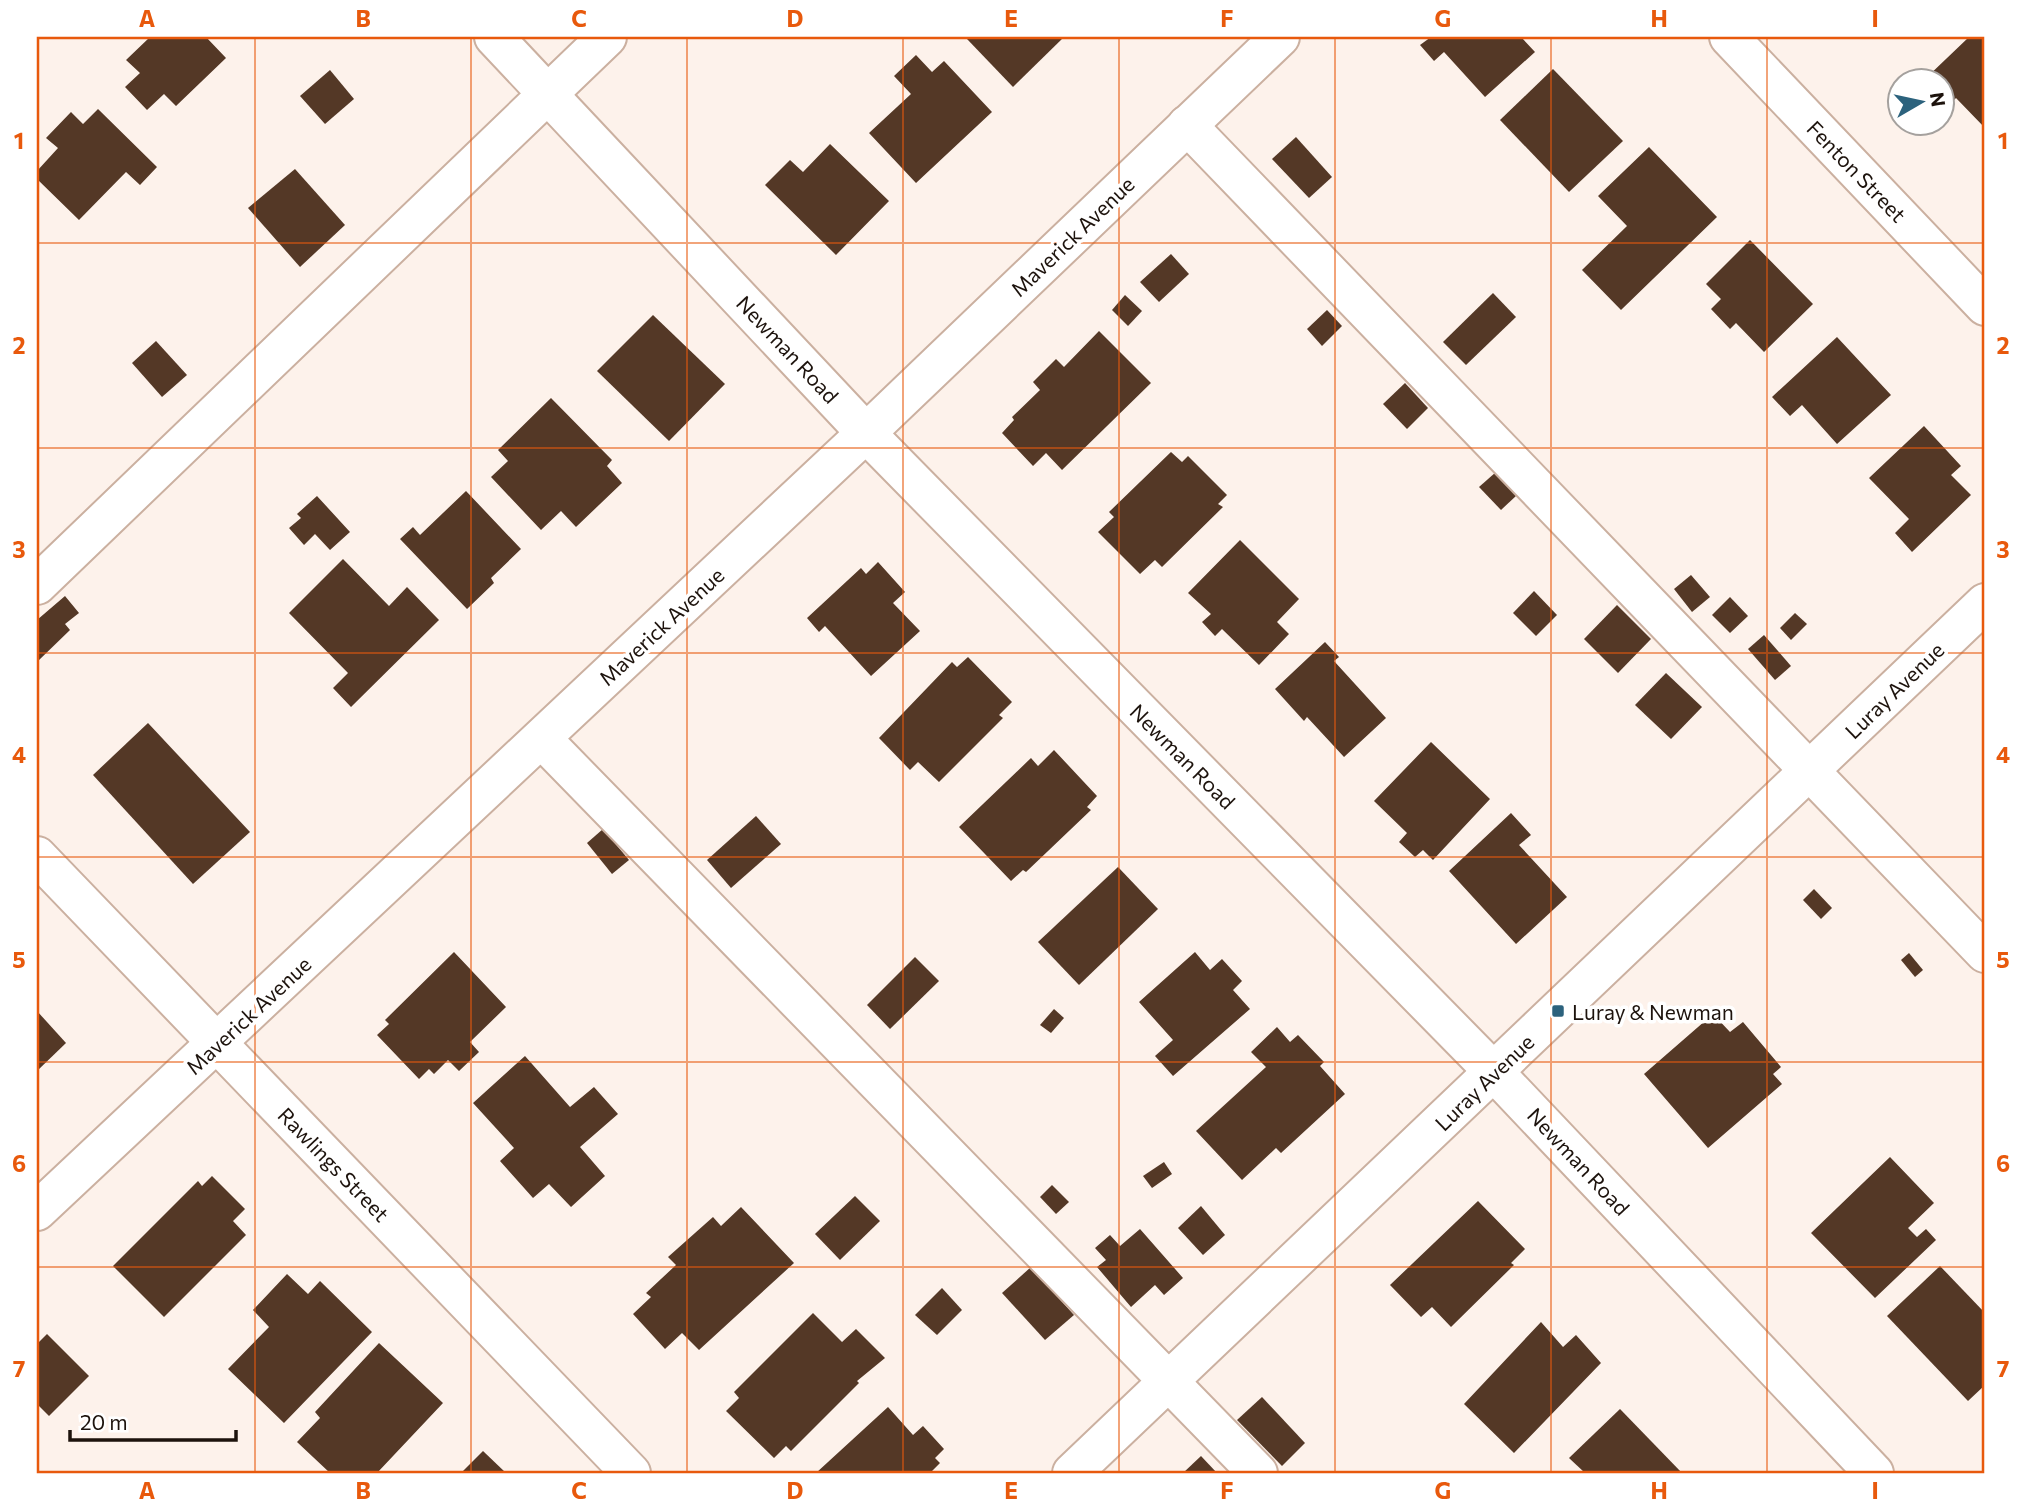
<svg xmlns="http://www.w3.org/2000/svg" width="2022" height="1510" font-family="Commissioner,sans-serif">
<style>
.building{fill:#543826}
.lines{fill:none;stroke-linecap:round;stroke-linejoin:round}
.minor-casing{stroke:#cbb0a0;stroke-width:42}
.minor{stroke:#fff;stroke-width:38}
.grid{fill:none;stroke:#e8590c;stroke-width:2;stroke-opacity:0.55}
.poi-dot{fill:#2c627d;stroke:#fff;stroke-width:2.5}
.labels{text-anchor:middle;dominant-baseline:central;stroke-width:7;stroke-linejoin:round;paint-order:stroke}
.street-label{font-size:21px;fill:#1d130d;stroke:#fff}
.poi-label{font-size:21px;fill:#1d130d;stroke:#fff;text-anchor:start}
.neatline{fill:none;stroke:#e8590c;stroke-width:2.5}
.grid-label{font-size:23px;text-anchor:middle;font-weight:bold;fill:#e8590c}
</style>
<rect width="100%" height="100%" fill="#fdf2eb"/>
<g class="building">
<path d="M150,37H206L226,58L176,106L164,94L147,110L125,87L140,73L126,60Z"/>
<path d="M970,37H1064L1013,87L967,39Z"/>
<path d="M1431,37H1521L1535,52L1485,97L1444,52L1434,61L1420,45Z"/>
<path d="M1969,37H1985V128L1956,98L1943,111L1941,80H1924Z"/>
<path d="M916,55L932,72L944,61L992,112L916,183L869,133L911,94L894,76Z"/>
<path d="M1553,69L1623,141L1569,192L1500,120Z"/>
<path d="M330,70L354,99L325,124L300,96Z"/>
<path d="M98,109L157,167L140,185L126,172L79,220L37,179V171L58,148L46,138L71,112L83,124Z"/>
<path d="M1296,137L1332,177L1309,198L1272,159Z"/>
<path d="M830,144L889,201L836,255L765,185L790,160L803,172Z"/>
<path d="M1649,147L1717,217L1621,310L1582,270L1627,226L1598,196Z"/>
<path d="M295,169L345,225L300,267L248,208Z"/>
<path d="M1750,240L1813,304L1764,352L1736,323L1730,329L1711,309L1721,299L1706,284Z"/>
<path d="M1171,254L1189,274L1159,302L1140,282Z"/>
<path d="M1493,293L1516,317L1466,365L1443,342Z"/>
<path d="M1125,295L1142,311L1128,326L1112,310Z"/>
<path d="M1327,310L1342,326L1322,346L1307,329Z"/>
<path d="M653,315L725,384L669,441L597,371Z"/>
<path d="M1099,331L1151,383L1062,470L1046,453L1033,466L1002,433L1014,420L1012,417L1040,390L1033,382L1056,359L1064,367Z"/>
<path d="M1837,337L1891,395L1837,444L1802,405L1790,416L1772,397Z"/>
<path d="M156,341L187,375L162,397L132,363Z"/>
<path d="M1405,383L1428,408L1407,429L1383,404Z"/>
<path d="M551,398L612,460L607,466L622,483L576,527L561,511L541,530L491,477L508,461L498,450Z"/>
<path d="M1924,426L1961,466L1951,475L1971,495L1912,552L1895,533L1909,519L1869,478Z"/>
<path d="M1171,452L1182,462L1188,456L1227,495L1218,504L1223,507L1162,567L1155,560L1140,574L1098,532L1114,517L1109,512Z"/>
<path d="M1496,472L1517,495L1501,510L1479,487Z"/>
<path d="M466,491L521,549L491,578L494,583L467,609L400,539L413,527L420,535Z"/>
<path d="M317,496L350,532L330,550L315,534L304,545L289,528L301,518L297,514Z"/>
<path d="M1240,540L1299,599L1277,622L1289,634L1259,665L1222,629L1215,636L1202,622L1211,614L1188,593Z"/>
<path d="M343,559L389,606L407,587L439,620L351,707L333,688L348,673L289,613Z"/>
<path d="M878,562L905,592L893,603L920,631L871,676L825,626L819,632L807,618L861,568L866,574Z"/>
<path d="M1691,575L1710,597L1692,612L1674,589Z"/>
<path d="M1534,591L1557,615L1536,636L1513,613Z"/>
<path d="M65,596L79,613L65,624L70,630L37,662V620Z"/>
<path d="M1730,597L1748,616L1730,633L1712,615Z"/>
<path d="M1617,605L1651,639L1618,673L1584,639Z"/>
<path d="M1795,613L1807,624L1791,640L1780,628Z"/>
<path d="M1764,635L1791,666L1775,680L1748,649Z"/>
<path d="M1325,642L1339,657L1334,661L1386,718L1344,757L1307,717L1304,721L1275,689Z"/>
<path d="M968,657L1012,702L999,715L1003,718L939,782L918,762L910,770L879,738L952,662L957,667Z"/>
<path d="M1666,673L1702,707L1671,739L1635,705Z"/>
<path d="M148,723L250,832L193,884L93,775Z"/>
<path d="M1431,742L1490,799L1433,860L1423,850L1415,857L1399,842L1407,833L1374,801Z"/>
<path d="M1054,750L1097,796L1087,807L1091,810L1026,872L1023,870L1011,881L959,827L1031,758L1038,766Z"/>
<path d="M1511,813L1531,835L1519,845L1567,897L1516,944L1449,871Z"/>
<path d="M756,816L781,844L731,888L707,860Z"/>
<path d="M603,829L629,860L612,874L587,843Z"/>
<path d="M1118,867L1158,909L1079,985L1038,942Z"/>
<path d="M1814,889L1832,908L1821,919L1803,900Z"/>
<path d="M454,952L506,1007L470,1042L479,1052L459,1071L448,1060L434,1074L429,1069L419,1079L377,1035L389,1024L385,1020Z"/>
<path d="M1195,952L1210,970L1222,959L1242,981L1233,990L1250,1009L1173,1076L1155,1056L1173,1040L1139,1002Z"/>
<path d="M1909,953L1923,970L1915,977L1901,960Z"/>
<path d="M915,957L939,981L890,1029L867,1005Z"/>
<path d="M1054,1009L1064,1018L1051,1033L1040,1025Z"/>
<path d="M37,1011L66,1043L37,1071Z"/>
<path d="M1713,1014L1730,1032L1743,1022L1781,1067L1773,1074L1782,1084L1708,1148L1644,1074Z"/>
<path d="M1277,1027L1290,1042L1298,1035L1324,1062L1320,1066L1345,1094L1281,1153L1276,1148L1242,1180L1196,1131L1266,1067L1251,1052Z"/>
<path d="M525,1056L570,1107L594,1087L618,1114L580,1147L605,1176L571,1207L549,1184L533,1198L500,1161L514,1148L473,1103Z"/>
<path d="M1890,1157L1934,1203L1908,1228L1917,1237L1926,1229L1936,1240L1875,1298L1811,1233Z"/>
<path d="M1164,1162L1172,1174L1152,1188L1143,1176Z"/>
<path d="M212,1176L245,1209L233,1221L246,1235L164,1317L113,1266L198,1181L202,1186Z"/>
<path d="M1052,1185L1069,1202L1056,1214L1040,1197Z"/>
<path d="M855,1196L880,1221L840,1260L815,1234Z"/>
<path d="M1478,1201L1525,1249L1511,1263L1514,1265L1451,1327L1432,1307L1421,1317L1390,1285Z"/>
<path d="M1201,1206L1225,1235L1203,1255L1178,1228Z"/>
<path d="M741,1207L794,1263L699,1350L682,1333L665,1349L633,1314L651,1297L646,1293L676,1265L668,1257L713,1217L721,1226Z"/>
<path d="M1140,1229L1183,1278L1164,1295L1155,1285L1131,1307L1097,1267L1106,1260L1095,1248L1110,1235L1120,1246Z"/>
<path d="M1940,1266L1985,1313V1385L1968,1401L1887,1316Z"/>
<path d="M1031,1267L1074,1315L1045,1340L1002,1293Z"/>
<path d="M287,1274L308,1294L320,1281L372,1332L284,1423L228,1369L269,1327L253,1310Z"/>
<path d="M942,1288L962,1310L937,1335L915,1315Z"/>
<path d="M813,1313L842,1342L856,1329L885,1358L857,1381L859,1383L791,1451L786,1446L774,1458L726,1411L739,1398L734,1392Z"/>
<path d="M1541,1322L1563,1347L1576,1335L1601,1363L1514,1453L1464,1404Z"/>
<path d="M47,1334L89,1376L49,1416L37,1404V1344Z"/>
<path d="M379,1343L443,1403L377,1473H330L297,1442L320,1418L315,1412Z"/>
<path d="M1262,1397L1305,1443L1282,1466L1237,1420Z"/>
<path d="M888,1407L913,1435L923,1426L944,1449L935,1458L940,1463L930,1473H816Z"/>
<path d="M1620,1409L1682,1473H1585L1569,1458Z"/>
<path d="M483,1451L506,1473H461Z"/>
<path d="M1201,1456L1217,1473H1183Z"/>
</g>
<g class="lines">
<g class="minor-casing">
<g id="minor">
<path d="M494,37L866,433L1494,1072L1874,1473"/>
<path d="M1729,37L1985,306"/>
<path d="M1187,125L1985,953"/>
<path d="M37,585L607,37"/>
<path d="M542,739L1258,1473"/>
<path d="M37,856L631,1473"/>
<path d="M37,1211L866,433L1280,37"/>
<path d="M1072,1473L1985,603"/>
</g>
</g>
<use href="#minor" class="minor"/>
</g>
<path class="grid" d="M255,37V1473M471,37V1473M687,37V1473M903,37V1473M1119,37V1473M1335,37V1473M1551,37V1473M1767,37V1473M37,243H1985M37,448H1985M37,653H1985M37,857H1985M37,1062H1985M37,1267H1985"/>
<rect class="poi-dot" x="1551" y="1004" width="14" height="14" rx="3.5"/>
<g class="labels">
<g class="street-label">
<text transform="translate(1857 171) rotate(46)">Fenton Street</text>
<text transform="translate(1072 236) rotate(-44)">Maverick Avenue</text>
<text transform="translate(788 349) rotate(47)">Newman Road</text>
<text transform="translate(661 626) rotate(-43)">Maverick Avenue</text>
<text transform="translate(1894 690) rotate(-44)">Luray Avenue</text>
<text transform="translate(1183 756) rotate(45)">Newman Road</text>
<text transform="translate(248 1015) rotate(-43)">Maverick Avenue</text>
<text transform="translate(1484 1082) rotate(-44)">Luray Avenue</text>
<text transform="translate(1579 1161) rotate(47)">Newman Road</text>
<text transform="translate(334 1164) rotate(46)">Rawlings Street</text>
</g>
<g class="poi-label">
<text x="1572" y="1011">Luray &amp; Newman</text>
</g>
</g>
<rect width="2022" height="1510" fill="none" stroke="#ffffff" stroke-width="77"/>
<g transform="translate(1921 102) rotate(81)"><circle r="33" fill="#ffffff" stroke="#a5a19e" stroke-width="2"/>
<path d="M0-5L12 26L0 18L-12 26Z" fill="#2c627d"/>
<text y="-10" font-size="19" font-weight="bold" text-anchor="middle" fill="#1d130d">N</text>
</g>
<path d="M70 1430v10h166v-10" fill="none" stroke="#1d130d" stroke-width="3.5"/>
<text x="80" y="1430" font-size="21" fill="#1d130d" stroke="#ffffff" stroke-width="5" paint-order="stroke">20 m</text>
<rect x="38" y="38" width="1945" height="1434" class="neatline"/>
<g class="grid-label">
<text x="147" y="27">A</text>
<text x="363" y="27">B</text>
<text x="579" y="27">C</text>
<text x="795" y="27">D</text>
<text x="1011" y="27">E</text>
<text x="1227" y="27">F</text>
<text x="1443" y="27">G</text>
<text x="1659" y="27">H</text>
<text x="1875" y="27">I</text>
<text x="19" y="149">1</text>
<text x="2003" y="149">1</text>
<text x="19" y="354">2</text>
<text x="2003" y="354">2</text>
<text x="19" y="558">3</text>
<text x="2003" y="558">3</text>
<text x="19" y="763">4</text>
<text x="2003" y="763">4</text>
<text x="19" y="968">5</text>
<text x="2003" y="968">5</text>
<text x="19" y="1172">6</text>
<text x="2003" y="1172">6</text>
<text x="19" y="1377">7</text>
<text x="2003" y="1377">7</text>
<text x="147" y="1499">A</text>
<text x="363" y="1499">B</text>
<text x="579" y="1499">C</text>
<text x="795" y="1499">D</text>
<text x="1011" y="1499">E</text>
<text x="1227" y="1499">F</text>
<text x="1443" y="1499">G</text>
<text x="1659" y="1499">H</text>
<text x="1875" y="1499">I</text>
</g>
</svg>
